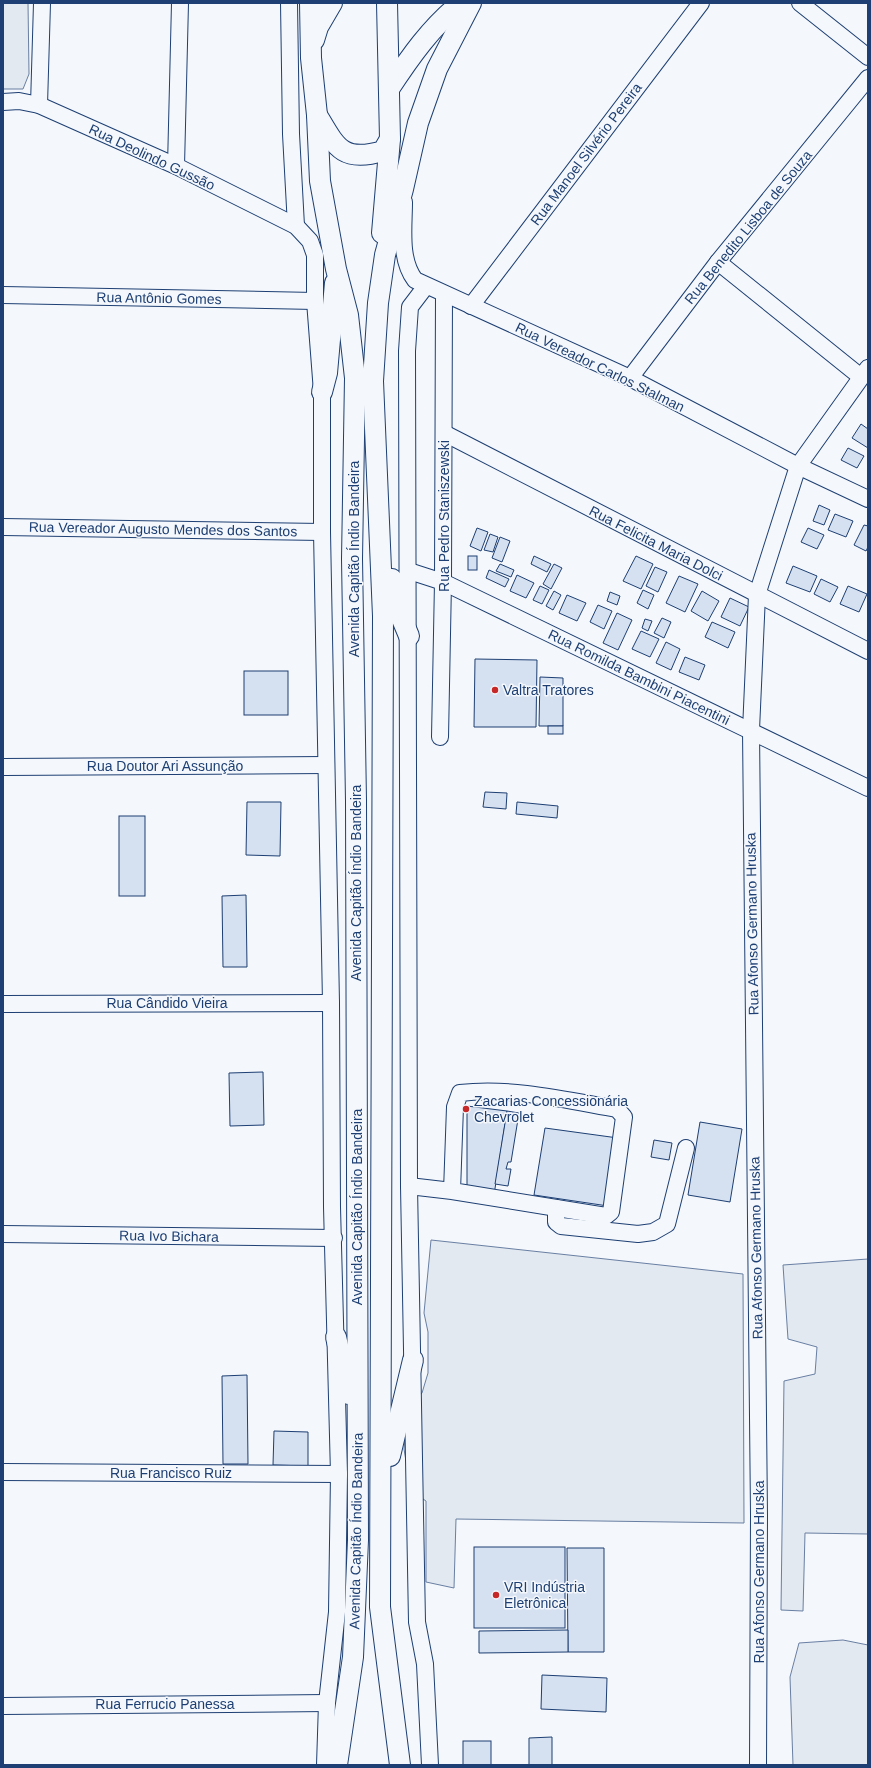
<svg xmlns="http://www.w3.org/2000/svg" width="871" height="1768" font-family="Arial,sans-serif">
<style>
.green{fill:#e3e9f0;stroke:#687fa3}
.building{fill:#d5e0f0;stroke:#1d3f73}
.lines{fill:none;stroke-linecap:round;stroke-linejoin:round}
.minor-casing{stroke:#1d3f73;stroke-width:18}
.major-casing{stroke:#1d3f73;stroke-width:22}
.minor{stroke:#f4f7fb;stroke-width:16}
.major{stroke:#f4f7fb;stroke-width:20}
.poi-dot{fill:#c62828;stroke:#f4f7fb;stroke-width:1.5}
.labels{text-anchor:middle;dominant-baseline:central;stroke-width:3;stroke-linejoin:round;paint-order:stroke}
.street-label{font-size:14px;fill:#1d3f73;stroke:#f4f7fb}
.poi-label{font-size:14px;fill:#1d3f73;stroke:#f4f7fb;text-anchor:start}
</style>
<rect width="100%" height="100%" fill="#f4f7fb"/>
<g class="green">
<path d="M3,3H28L29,74L23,89H3Z"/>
<path d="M431,1240L743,1274L744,1523L456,1519L454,1588L426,1582V1501L411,1491L404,1449L408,1408L422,1393L428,1373V1332L424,1313Z"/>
<path d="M868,1259V1534L805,1533L803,1611L781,1610L784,1381L815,1374L817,1347L788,1339L783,1265Z"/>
<path d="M843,1640L868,1645V1765H793L790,1677L799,1643Z"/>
</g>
<g class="building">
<path d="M861,424L868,429V448L852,438Z"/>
<path d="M848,448L864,456L857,468L841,460Z"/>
<path d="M819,505L830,510L824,525L813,521Z"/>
<path d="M835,514L853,521L846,537L828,530Z"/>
<path d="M864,525L868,526V547L866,551L854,545Z"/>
<path d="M477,528L488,532L481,551L470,546Z"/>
<path d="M808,528L824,535L817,549L801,542Z"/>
<path d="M490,534L498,537L493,552L484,550Z"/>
<path d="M500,537L510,541L502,562L492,558Z"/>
<rect x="468" y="556" width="9" height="14"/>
<path d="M534,556L551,564L547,572L531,564Z"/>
<path d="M636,556L653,564L641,589L623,581Z"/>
<path d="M500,564L514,570L511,577L496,571Z"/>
<path d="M554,564L562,568L551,589L543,584Z"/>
<path d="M793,566L817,576L810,592L786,583Z"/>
<path d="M655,567L667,572L658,592L646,586Z"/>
<path d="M489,570L509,579L505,587L486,578Z"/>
<path d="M517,575L534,583L526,598L510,591Z"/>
<path d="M679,576L698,584L685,612L666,603Z"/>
<path d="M821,579L838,587L830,602L814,594Z"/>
<path d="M540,586L549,590L542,604L533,600Z"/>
<path d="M848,586L867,594L859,612L840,604Z"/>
<path d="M643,590L654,595L648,609L637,603Z"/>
<path d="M554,591L561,595L553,610L546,606Z"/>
<path d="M702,591L719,601L708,621L691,611Z"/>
<path d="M610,592L620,596L617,605L607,601Z"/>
<path d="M567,595L586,603L577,621L559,613Z"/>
<path d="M730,598L749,607L740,626L721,617Z"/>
<path d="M598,605L612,611L604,629L590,622Z"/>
<path d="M617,613L632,620L618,650L603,643Z"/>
<path d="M662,618L671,622L664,638L654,633Z"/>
<path d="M645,619L652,621L648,631L642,628Z"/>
<path d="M712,622L735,632L728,648L705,637Z"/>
<path d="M641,631L659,639L650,657L632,649Z"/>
<path d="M666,642L680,649L671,670L656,663Z"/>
<path d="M685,657L705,665L699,680L679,672Z"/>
<path d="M475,659L537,660L536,727H474Z"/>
<rect x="244" y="671" width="44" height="44"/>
<path d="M540,677L563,678V726H539Z"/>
<rect x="548" y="726" width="15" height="8"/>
<path d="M485,792L507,793L506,809L483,807Z"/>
<path d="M247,802H281L280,856L246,855Z"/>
<path d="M517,802L558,806L557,818L516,814Z"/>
<rect x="119" y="816" width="26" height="80"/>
<path d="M246,895L247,967H223L222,896Z"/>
<path d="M263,1072L264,1125L230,1126L229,1073Z"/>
<path d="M467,1106L507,1111L494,1195L467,1191Z"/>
<path d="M507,1111L519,1113L511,1162H508L506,1169H511L508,1186L495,1184Z"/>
<path d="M700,1122L742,1129L730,1202L688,1195Z"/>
<path d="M545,1128L618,1138L608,1206L534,1195Z"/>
<path d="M654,1140L672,1143L669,1160L651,1157Z"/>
<path d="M247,1375L248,1464H223L222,1376Z"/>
<path d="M274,1431L308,1432V1466L273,1465Z"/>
<rect x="474" y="1547" width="91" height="81"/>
<path d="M567,1548H604V1652H568Z"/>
<path d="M568,1630V1652L479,1653V1631Z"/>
<path d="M542,1675L607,1678L606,1712L541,1709Z"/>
<path d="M552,1737V1765H529V1738Z"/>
<rect x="463" y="1741" width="28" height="24"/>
</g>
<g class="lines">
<g class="minor-casing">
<g id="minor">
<path d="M289,3L291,134L296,226"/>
<path d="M800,3L868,57"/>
<path d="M3,102L19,101L39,105L176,166L296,226L310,241L315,255V301L322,392V532L331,1003L332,1207L339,1474L337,1612L327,1703L325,1765"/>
<path d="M39,105L42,3"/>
<path d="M176,166L180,3"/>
<path d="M404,202C404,227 399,259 415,280L630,378L798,466L868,499"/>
<path d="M718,262L861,377"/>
<path d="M426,286L410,307L407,351L409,1186L417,1622L425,1664L430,1765"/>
<path d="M3,295L315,301"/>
<path d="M471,306L701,3"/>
<path d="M630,378L718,262L868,78"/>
<path d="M444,433L868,651"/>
<path d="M3,527L322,532"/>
<path d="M409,571L443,582L868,788"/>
<path d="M440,737L443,582L444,294"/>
<path d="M3,767L326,765"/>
<path d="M3,1004L331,1003"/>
<path d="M409,1186L452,1191L606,1216L611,1212L624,1117L617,1109C566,1100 512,1087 460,1093L455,1107L452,1191"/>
<path d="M556,1208V1222L561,1226L638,1234L653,1232L667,1224L686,1148"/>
<path d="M3,1234L334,1238"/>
<path d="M3,1472L339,1474"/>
<path d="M3,1706L327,1703"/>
<path d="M758,1765L759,1515L751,730L757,595L798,466L868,368"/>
</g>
</g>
<g class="major-casing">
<g id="major">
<path d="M310,3L311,58L317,115L320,181L336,269L348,315L355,378L352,559L356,801L358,1540L353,1657L337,1765"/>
<path d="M314,40L318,27L332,3"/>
<path d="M389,89C410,57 431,27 461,3"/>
<path d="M317,115C336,147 342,163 383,151L390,139"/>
<path d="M382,233L390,139L387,3"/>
<path d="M322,392L327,373L335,283"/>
<path d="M392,579L396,605L409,636"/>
<path d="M336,1337L349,1394"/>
<path d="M390,1456L413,1360"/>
<path d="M400,1765L380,1607L383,616L373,381L378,303L385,255L403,189L418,123L437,69L471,3"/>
</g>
</g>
<use href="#minor" class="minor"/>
<use href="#major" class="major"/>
</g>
<g class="poi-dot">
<circle cx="495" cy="690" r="4"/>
<circle cx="466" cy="1109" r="4"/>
<circle cx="496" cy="1595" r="4"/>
</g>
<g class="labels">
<g class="street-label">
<text transform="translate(586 154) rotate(-53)">Rua Manoel Silvério Pereira</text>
<text transform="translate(152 157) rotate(25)">Rua Deolindo Gussão</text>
<text transform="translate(748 227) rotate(-51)">Rua Benedito Lisboa de Souza</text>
<text transform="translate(159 298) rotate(1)">Rua Antônio Gomes</text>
<text transform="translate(600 367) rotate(26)">Rua Vereador Carlos Stalman</text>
<text transform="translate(444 516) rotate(-90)">Rua Pedro Staniszewski</text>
<text transform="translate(163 529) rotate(1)">Rua Vereador Augusto Mendes dos Santos</text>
<text transform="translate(656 543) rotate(27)">Rua Felicita Maria Dolci</text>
<text transform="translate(354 559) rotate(-90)">Avenida Capitão Índio Bandeira</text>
<text transform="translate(639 677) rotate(26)">Rua Romilda Bambini Piacentini</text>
<text x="165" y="766">Rua Doutor Ari Assunção</text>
<text transform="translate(356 883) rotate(-90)">Avenida Capitão Índio Bandeira</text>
<text transform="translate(752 924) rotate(-91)">Rua Afonso Germano Hruska</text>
<text x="167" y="1003">Rua Cândido Vieira</text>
<text transform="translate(357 1207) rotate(-90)">Avenida Capitão Índio Bandeira</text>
<text transform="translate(169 1236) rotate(1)">Rua Ivo Bichara</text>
<text transform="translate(756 1248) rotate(-91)">Rua Afonso Germano Hruska</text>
<text x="171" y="1473">Rua Francisco Ruiz</text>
<text transform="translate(356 1531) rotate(-89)">Avenida Capitão Índio Bandeira</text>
<text transform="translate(759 1572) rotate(-90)">Rua Afonso Germano Hruska</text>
<text x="165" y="1704">Rua Ferrucio Panessa</text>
</g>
<g class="poi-label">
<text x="503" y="690">Valtra Tratores</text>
<text x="474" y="1101">Zacarias Concessionária<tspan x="474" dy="16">Chevrolet</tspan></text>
<text x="504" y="1587">VRI Indústria<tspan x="504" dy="16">Eletrônica</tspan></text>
</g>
</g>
<rect width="871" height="1768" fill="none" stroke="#1d3f73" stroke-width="8"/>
</svg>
